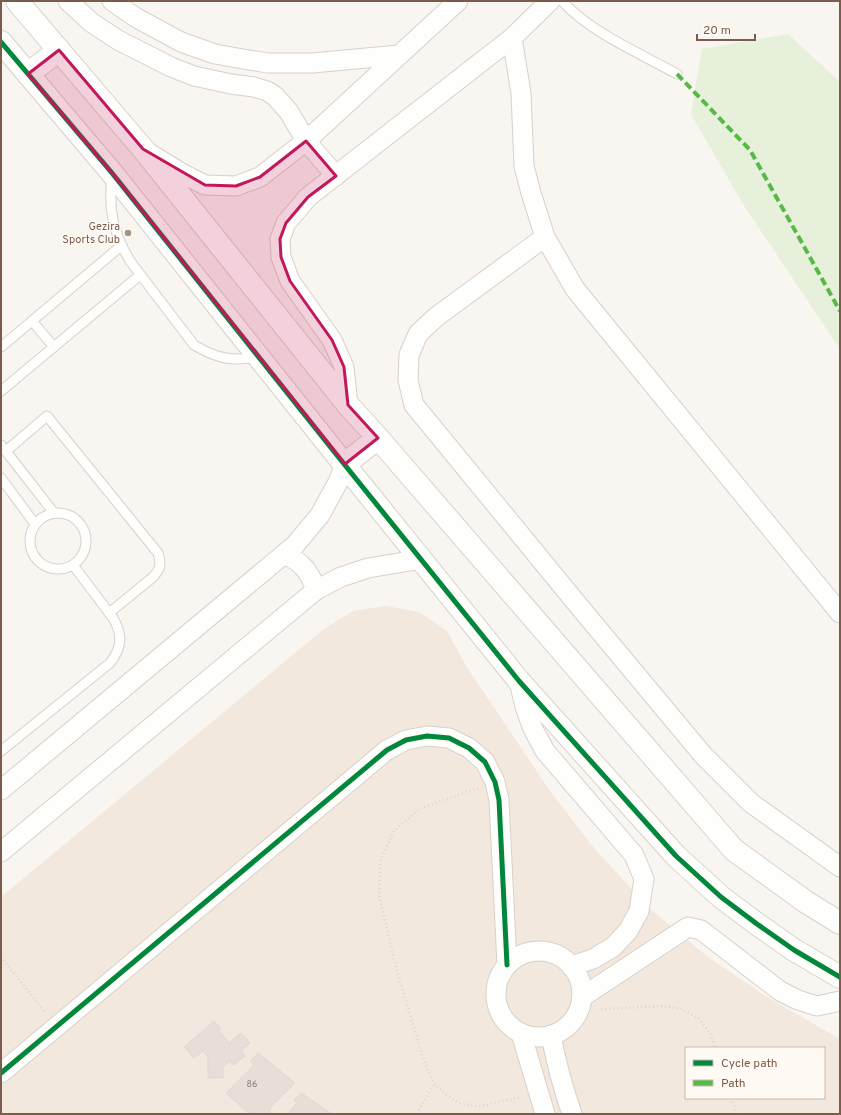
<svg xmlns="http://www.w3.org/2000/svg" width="841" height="1115" font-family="Overpass,sans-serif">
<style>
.residential{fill:#f2e8de;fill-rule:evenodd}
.green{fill:#e7f0db}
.building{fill:#e6ded7;stroke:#e2d8d2}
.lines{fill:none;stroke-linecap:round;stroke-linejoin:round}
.lane-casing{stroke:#d7d1cb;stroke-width:11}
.street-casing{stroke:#d7d1cb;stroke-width:21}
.secondary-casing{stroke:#d9d2cb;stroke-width:24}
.path{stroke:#dcd5d0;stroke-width:2.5;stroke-dasharray:1 3;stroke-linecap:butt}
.lane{stroke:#fefefd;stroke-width:9}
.street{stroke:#fefefd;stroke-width:19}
.secondary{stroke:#fefefd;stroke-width:22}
.quiet{stroke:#58b947;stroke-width:4;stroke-dasharray:8 4;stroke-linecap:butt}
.cycleway-casing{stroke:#fffaf3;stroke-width:8}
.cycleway{stroke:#00873e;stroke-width:5}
.marked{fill:#c2185b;fill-opacity:0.2;stroke:#c2185b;stroke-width:3;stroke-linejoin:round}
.poi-dot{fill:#a69286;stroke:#fffaf3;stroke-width:1.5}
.labels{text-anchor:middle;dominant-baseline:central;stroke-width:3;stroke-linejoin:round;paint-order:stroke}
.number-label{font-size:9px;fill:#977e72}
.poi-label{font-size:11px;fill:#7a5c4d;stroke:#fffaf3;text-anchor:end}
</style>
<rect width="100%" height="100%" fill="#f9f5f0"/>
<path class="residential" d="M386,606L419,612L447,631L466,666L550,791L594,848L649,908L708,957L772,1000L840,1039V1114H1V897L324,629L353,611ZM686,1048H824V1098H686Z"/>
<path class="green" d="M788,34L840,82V349L743,204L691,114L702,49Z"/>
<g class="building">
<path d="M214,1021L220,1028V1032L229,1043L241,1033L250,1043L241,1051L245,1056L233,1065L230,1061L223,1067V1078H208V1057L203,1051L194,1058L184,1047Z"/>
<path d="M258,1053L295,1083L270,1108V1114H254L246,1111L226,1093L254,1065L250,1061Z"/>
<path d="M301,1093L332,1114H287L297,1103L294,1100Z"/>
</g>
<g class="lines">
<g class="lane-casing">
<g id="lane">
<path d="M562,1C567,6 572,11 578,16C606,39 645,56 677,74"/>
<path d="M112,176C108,210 113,232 130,261L194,345C216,358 232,362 257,357"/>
<path d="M32,321L54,347"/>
<path d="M1,347L121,246"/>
<path d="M1,391L140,275"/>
<path d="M1,445L54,513"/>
<path d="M6,451L47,416L158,553C162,565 160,570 152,578L109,613"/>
<path d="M1,478L35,524"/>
<circle cx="58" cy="541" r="28"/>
<path d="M1,751L110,663C122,648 123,635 113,618L73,565"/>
</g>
</g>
<g class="street-casing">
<g id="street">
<path d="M68,1L92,23L118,40L171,67L194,76L231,84L254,87L267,91L275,96L289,112L306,141L336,176"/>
<path d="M112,1L135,17L181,42L215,54L243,59L268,63H312L399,55"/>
<path d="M512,38L521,93L524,166L531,193L545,237L575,289L840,613"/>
<path d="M149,153L183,174L205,185L236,186L260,177L306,141L458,1"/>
<path d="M545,237L436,317L418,334L409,355L408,380L414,405L578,605L703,755L751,803L840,867"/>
<path d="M348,405L344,367L332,340L290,281L281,257L280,239L286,223L308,197L512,38L550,1"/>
<path d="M284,554C302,562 310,572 316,590"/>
<path d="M519,681L525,707L533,729L545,751L634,855L644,879L639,911L628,931L613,947L593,959L571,966"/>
<path d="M1,790L295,545L320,515L338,482L345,464"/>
<path d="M1,852L316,590L341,577L368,568L422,559"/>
<circle cx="539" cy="994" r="43"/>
<path d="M582,997L688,927L701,930L780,991L798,1000L817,1006L840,1001"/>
<path d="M521,1033L545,1114"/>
<path d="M551,1035C556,1062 563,1088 572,1114"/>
<path d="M1,1073L387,750L406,740L427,736L449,738L469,748L485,762L495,782L499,800L507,965"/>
</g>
</g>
<g class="secondary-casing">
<g id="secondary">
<path d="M17,1L143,149L348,405L378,438L734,850L806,902L840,923"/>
<path d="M1,42L112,173L336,454L519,681L676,856L721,897L757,924L794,950L840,977"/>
<path d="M28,74L59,50"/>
<path d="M345,464L378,438"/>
</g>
</g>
<g class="path">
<path d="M478,788L419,809L394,831L380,861L379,895L397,971L424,1061L434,1083L446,1095L460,1103L477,1107L521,1097"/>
<path d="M1,957L44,1011"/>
<path d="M601,1009L664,1006L681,1009L699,1018L711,1035L715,1048"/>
<path d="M731,1098L737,1114"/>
<path d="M417,1114L434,1083"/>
</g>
<use href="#lane" class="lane"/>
<use href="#street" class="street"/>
<use href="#secondary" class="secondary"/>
<path class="quiet" d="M677,74L750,150L840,311"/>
<g class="cycleway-casing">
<g id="cycleway">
<path d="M1,42L112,173L336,454L519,681L676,856L721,897L757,924L794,950L840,977"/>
<path d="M1,1073L387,750L406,740L427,736L449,738L469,748L485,762L495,782L499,800L507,965"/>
</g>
</g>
<use href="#cycleway" class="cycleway"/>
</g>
<path class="marked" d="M59,50L143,149L205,185L236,186L260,177L306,141L336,176L308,197L286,223L280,239L281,257L290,281L332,340L344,367L348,405L378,438L345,464L112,173L28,74Z"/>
<circle class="poi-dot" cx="128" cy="233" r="4"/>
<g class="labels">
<g class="number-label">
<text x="252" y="1084">86</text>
</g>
<g class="poi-label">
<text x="120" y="227">Gezira<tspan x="120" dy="13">Sports Club</tspan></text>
</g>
</g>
<rect width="841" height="1115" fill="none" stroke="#7a5c4d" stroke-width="4"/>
<rect x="685" y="1047" width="140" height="52" fill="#fffaf3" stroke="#cabbb1"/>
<rect x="693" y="1060" width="20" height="6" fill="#00873e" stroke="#cabbb1"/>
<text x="721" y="1067" font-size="12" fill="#7a5c4d">Cycle path</text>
<rect x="693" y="1080" width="20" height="6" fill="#58b947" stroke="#cabbb1"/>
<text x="721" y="1087" font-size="12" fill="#7a5c4d">Path</text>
<path d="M697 34v6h58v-6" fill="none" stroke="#7a5c4d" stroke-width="2"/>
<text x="703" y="34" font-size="12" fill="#7a5c4d" stroke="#fffaf3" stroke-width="3" paint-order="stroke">20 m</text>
</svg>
